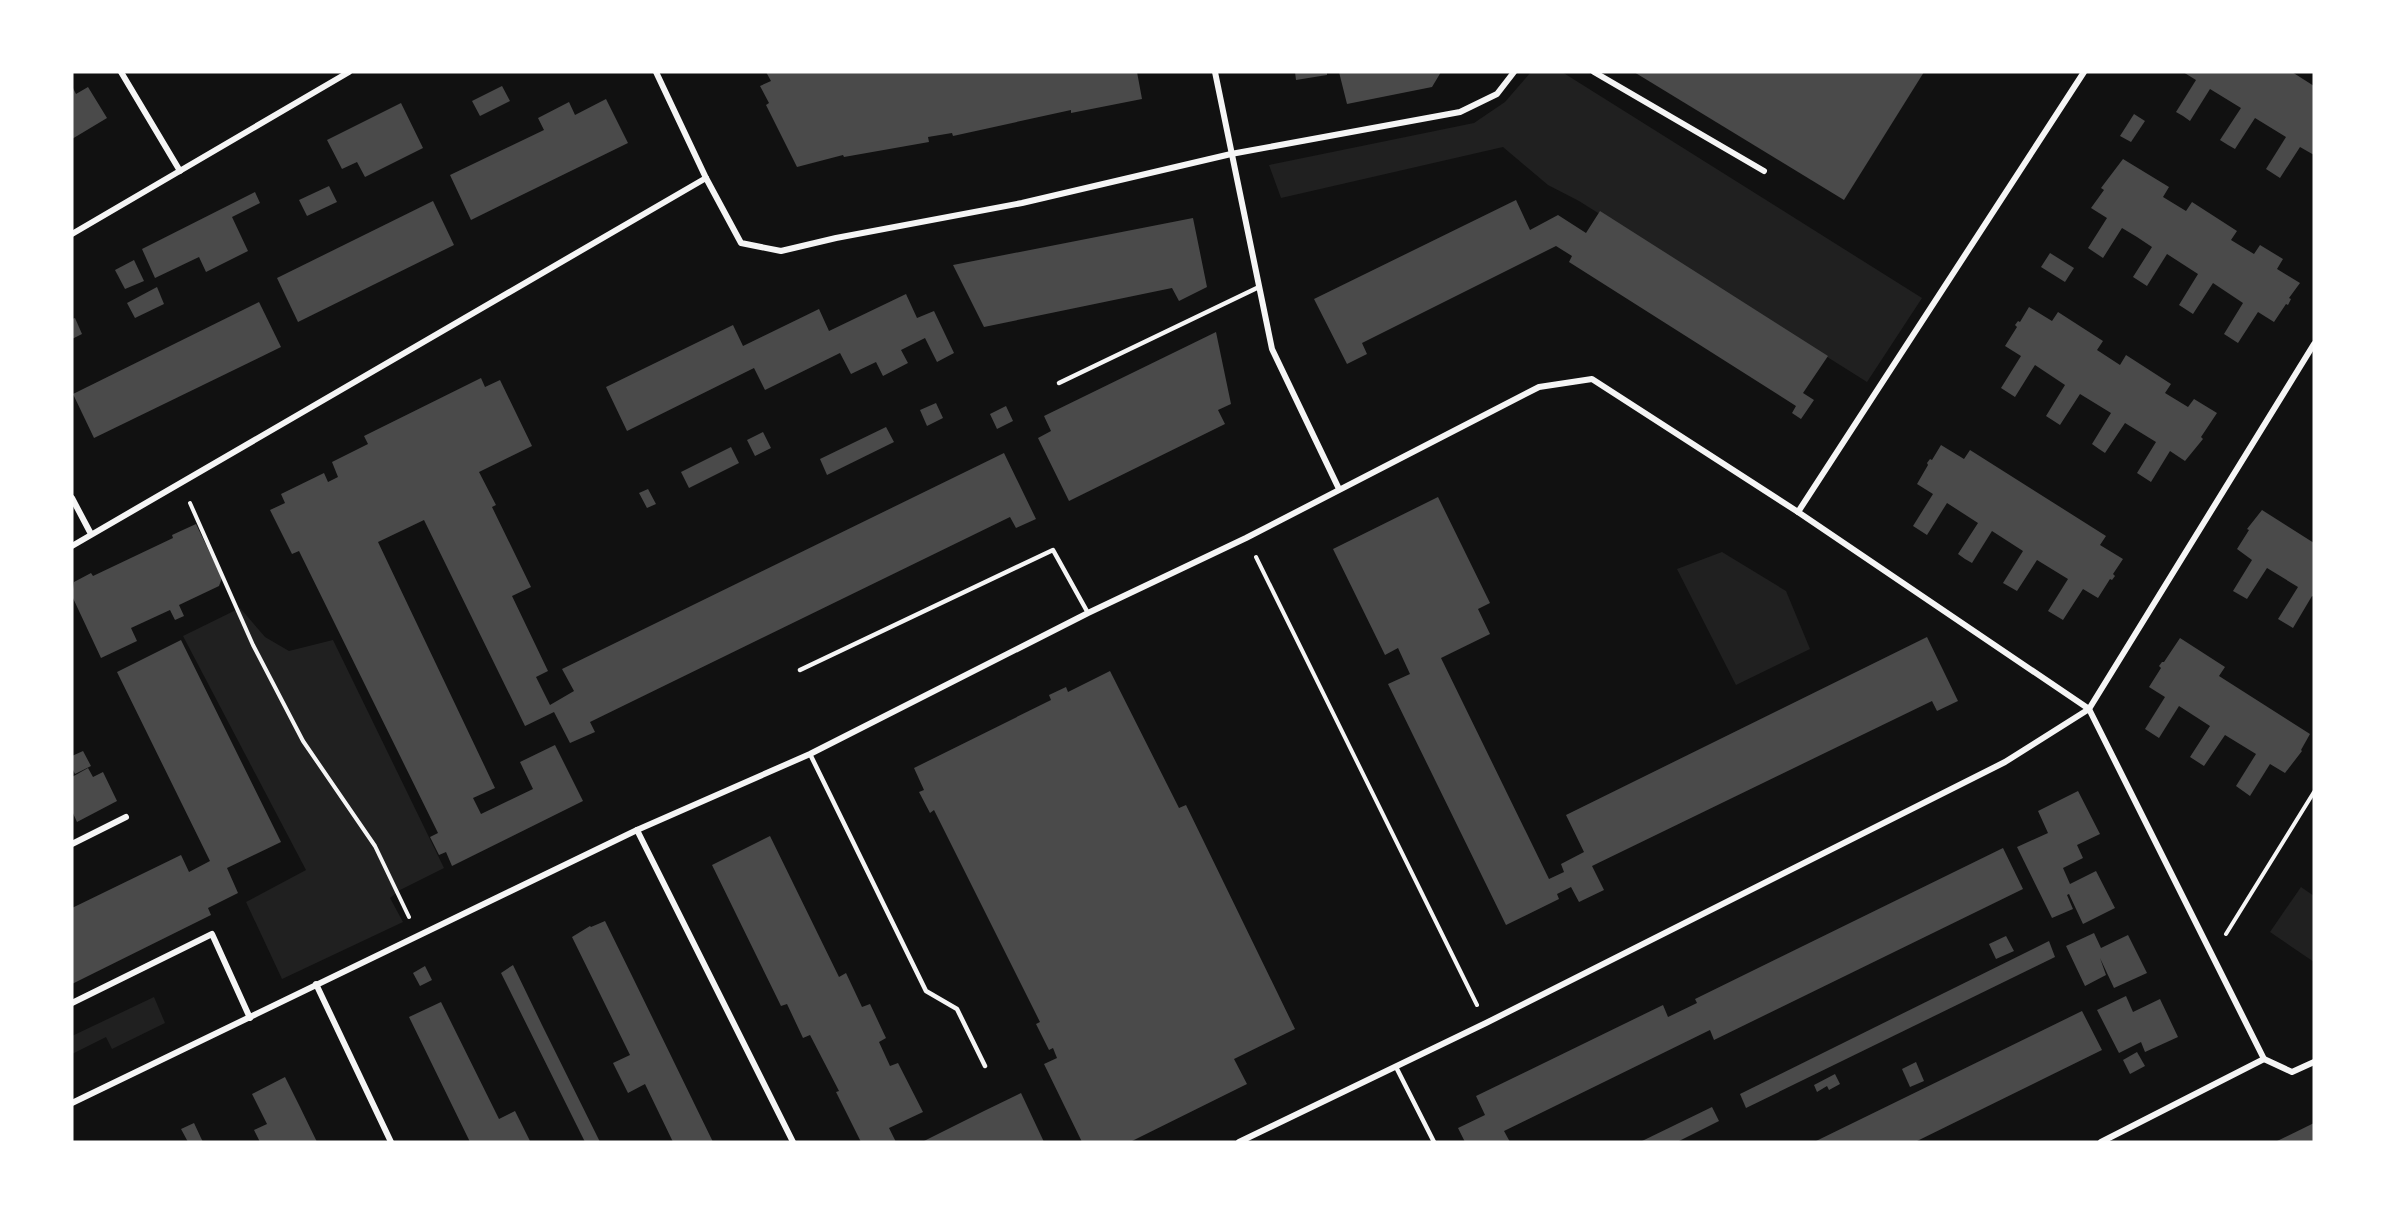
<svg xmlns="http://www.w3.org/2000/svg" width="2386" height="1214" font-family="'Fira Sans',sans-serif">
<style>
.green{fill:#202020}
.building{fill:#4a4a4a}
.lines{fill:none;stroke-linecap:round;stroke-linejoin:round}
.path{stroke:#f5f5f5;stroke-width:4}
.service{stroke:#f5f5f5;stroke-width:4.5}
.minor{stroke:#f5f5f5;stroke-width:6}
</style>
<rect width="100%" height="100%" fill="#111"/>
<g class="green">
<path d="M1531,72H1562L1922,298L1867,382L1579,201L1548,185L1503,147L1281,198L1269,165L1474,123L1505,102Z"/>
<path d="M1722,552L1786,591L1810,649L1736,685L1677,569Z"/>
<path d="M240,608L265,637L289,651L333,640L444,868L400,890L390,898L403,922L282,979L246,902L306,870L183,636Z"/>
<path d="M2301,887L2314,896V962L2270,932Z"/>
<path d="M154,997L165,1023L112,1049L106,1037L72,1054V1036Z"/>
</g>
<g class="building">
<path d="M766,72H1137L1142,99L1071,113V110L953,136L952,133L928,137L929,142L844,157L843,155L797,167L766,105L769,103L760,86L771,81Z"/>
<path d="M1295,72H1327V75L1296,80Z"/>
<path d="M1339,72H1441L1432,87L1347,104Z"/>
<path d="M1634,72H1924L1844,200Z"/>
<path d="M2183,72H2292L2314,86V155L2300,147L2280,178L2266,169L2286,137L2255,118L2235,149L2228,145L2220,140L2241,108L2210,89L2190,121L2183,116L2176,112L2196,80Z"/>
<path d="M72,86L76,94L88,87L107,118L72,139Z"/>
<path d="M502,86L510,101L480,116L472,101Z"/>
<path d="M606,99L628,143L471,220L450,175L544,130L538,118L569,102L575,115Z"/>
<path d="M401,103L423,148L365,177L357,162L342,169L327,140Z"/>
<path d="M2134,114L2145,121L2131,142L2120,136Z"/>
<path d="M2123,159L2169,187L2163,197L2186,211L2192,202L2237,231L2231,240L2254,254L2260,245L2283,259L2277,269L2300,283L2289,298L2291,299L2288,305L2286,304L2274,322L2258,312L2238,343L2224,334L2243,303L2213,283L2193,314L2179,305L2198,274L2167,254L2147,286L2133,277L2152,247L2137,237L2122,228L2103,258L2088,248L2107,218L2091,208L2104,190L2101,188Z"/>
<path d="M329,186L337,202L307,216L299,200Z"/>
<path d="M255,192L260,203L232,217L248,251L206,272L199,257L155,278L142,249Z"/>
<path d="M1516,200L1530,230L1558,215L1586,233L1600,211L1828,356L1803,393L1814,400L1801,419L1792,413L1796,406L1569,262L1572,256L1556,246L1362,343L1367,354L1347,364L1314,299Z"/>
<path d="M433,201L454,245L298,322L277,278Z"/>
<path d="M1193,218L1207,287L1179,301L1172,288L984,327L953,265Z"/>
<path d="M2050,253L2074,268L2065,282L2041,267Z"/>
<path d="M134,260L144,281L125,289L115,270Z"/>
<path d="M157,287L164,304L135,318L127,303Z"/>
<path d="M906,294L917,318L934,311L954,353L937,362L925,338L901,350L908,363L883,376L876,362L851,374L840,353L765,390L754,368L627,431L606,387L733,325L743,346L819,309L829,331Z"/>
<path d="M259,302L281,347L94,438L73,394Z"/>
<path d="M2029,307L2052,321L2058,312L2103,341L2097,350L2120,365L2126,355L2171,384L2165,393L2188,407L2194,399L2217,413L2201,437L2203,439L2185,461L2170,451L2151,482L2137,473L2156,442L2125,423L2105,453L2099,449L2092,444L2111,413L2080,394L2060,425L2046,416L2065,385L2035,365L2015,397L2001,388L2021,356L2005,346L2017,327L2015,325L2018,321L2020,322Z"/>
<path d="M75,318L82,334L72,339V319Z"/>
<path d="M1216,332L1231,404L1218,410L1225,424L1069,501L1038,438L1051,431L1044,416Z"/>
<path d="M481,378L485,387L500,380L532,446L479,472L496,505L492,507L531,587L512,596L548,671L536,677L550,705L574,691L562,669L1004,453L1036,519L1016,528L1010,517L590,722L595,732L570,743L554,712L525,726L424,520L378,542L495,788L473,798L481,814L533,789L520,762L555,745L583,801L452,866L446,852L439,855L430,837L438,833L299,551L292,554L270,510L285,503L281,494L324,473L328,482L338,477L332,462L368,444L364,436Z"/>
<path d="M936,403L943,418L927,426L920,410Z"/>
<path d="M1006,406L1013,421L997,429L990,414Z"/>
<path d="M886,427L894,442L827,475L820,459Z"/>
<path d="M763,432L771,448L755,456L747,440Z"/>
<path d="M1941,445L1964,459L1970,450L2106,536L2100,545L2123,559L2113,574L2115,576L2112,580L2110,579L2098,598L2083,589L2063,620L2048,611L2068,579L2037,560L2017,591L2003,583L2023,551L1992,531L1972,563L1965,559L1958,554L1978,523L1947,503L1927,535L1913,526L1933,494L1917,484L1928,465L1927,463L1930,459L1932,460Z"/>
<path d="M731,447L739,463L689,488L681,472Z"/>
<path d="M648,489L656,504L647,508L639,493Z"/>
<path d="M1438,497L1490,603L1478,609L1490,634L1441,658L1549,879L1564,872L1561,864L1584,852L1566,815L1927,637L1958,701L1937,711L1932,701L1592,866L1604,890L1579,902L1571,887L1557,894L1559,899L1506,925L1388,684L1410,674L1398,648L1385,655L1333,549Z"/>
<path d="M2262,510L2314,543V597L2312,596L2293,628L2278,619L2298,587L2267,568L2247,599L2233,591L2252,560L2237,549L2249,530L2247,529Z"/>
<path d="M196,524L222,578L219,586L179,605L184,616L175,620L170,610L131,628L137,641L101,658L72,596L74,582L91,573L93,576L173,538L172,535Z"/>
<path d="M2180,638L2225,667L2219,676L2310,734L2301,750L2302,751L2285,773L2270,764L2250,796L2236,786L2256,754L2225,735L2204,766L2190,757L2210,726L2179,706L2159,738L2145,729L2165,697L2149,687L2161,668L2159,666L2162,662H2164Z"/>
<path d="M181,640L281,842L227,868L238,893L208,908L211,915L72,984V908L181,855L189,872L210,861L117,672Z"/>
<path d="M1110,671L1179,808L1186,805L1295,1029L1234,1059L1247,1084L1130,1142H1082L1044,1064L1057,1058L1053,1048L1049,1050L1036,1024L1040,1022L934,810L930,813L919,792L924,790L914,768L1051,700L1049,695L1066,687L1068,692Z"/>
<path d="M83,751L91,766L75,774L72,768V756Z"/>
<path d="M88,768L93,777L103,772L117,801L77,822L72,811V777Z"/>
<path d="M2078,791L2100,834L2077,845L2083,858L2063,868L2070,884L2096,871L2115,908L2083,924L2069,894L2067,895L2073,909L2052,918L2017,847L2048,833L2038,811Z"/>
<path d="M770,836L839,977L846,973L862,1007L870,1004L886,1038L879,1042L890,1066L898,1063L923,1112L889,1128L896,1142H861L836,1092L839,1091L810,1035L803,1038L787,1004L781,1006L712,865Z"/>
<path d="M2003,848L2023,889L1714,1040L1710,1030L1504,1131L1510,1142H1465L1458,1128L1485,1115L1476,1096L1663,1005L1668,1017L1697,1003L1695,999Z"/>
<path d="M605,921L634,980L713,1142H673L645,1084L628,1093L613,1063L630,1055L572,937L590,926L591,927Z"/>
<path d="M2094,933L2101,948L2128,935L2147,973L2114,988L2100,958L2106,975L2085,986L2066,946Z"/>
<path d="M2006,936L2014,951L1996,959L1989,944Z"/>
<path d="M2049,941L2055,957L1746,1108L1740,1094Z"/>
<path d="M513,965L542,1025L600,1142H585L501,973Z"/>
<path d="M425,966L432,980L420,986L413,973Z"/>
<path d="M2126,996L2133,1012L2160,999L2178,1037L2145,1052L2141,1042L2119,1053L2097,1010Z"/>
<path d="M441,1002L499,1119L515,1111L530,1141L470,1142L409,1017Z"/>
<path d="M2082,1011L2102,1050L2041,1080L1915,1142H1814Z"/>
<path d="M2137,1052L2145,1066L2130,1074L2123,1060Z"/>
<path d="M1916,1062L1924,1081L1910,1087L1902,1069Z"/>
<path d="M1835,1074L1840,1084L1829,1090L1827,1086L1817,1092L1814,1085Z"/>
<path d="M285,1077L300,1107L317,1142H260L254,1130L267,1124L252,1094Z"/>
<path d="M1021,1093L1044,1142H922L984,1111Z"/>
<path d="M1712,1107L1719,1121L1677,1142H1640Z"/>
<path d="M194,1123L201,1138L203,1142H188L181,1129Z"/>
<path d="M2314,1123V1142H2275Z"/>
</g>
<g class="lines">
<g class="path">
<path d="M190,503L253,645L303,741L375,846L409,917"/>
<path d="M1256,557L1477,1005"/>
<path d="M2226,934L2314,792"/>
</g>
<g class="service">
<path d="M1059,383L1259,287"/>
<path d="M800,670L1053,550L1088,613"/>
<path d="M810,754L926,991L957,1009L985,1066"/>
<path d="M1396,1067L1434,1142"/>
</g>
<g class="minor">
<path d="M121,72L180,171"/>
<path d="M656,72L706,178L741,243L781,251L836,238L1022,203L1231,154L1460,112L1497,94L1514,72"/>
<path d="M1215,72L1272,349L1339,489"/>
<path d="M1594,72L1764,171"/>
<path d="M72,234L349,72"/>
<path d="M72,498L91,534"/>
<path d="M1798,512L2084,72"/>
<path d="M72,546L706,178"/>
<path d="M637,830L793,1142"/>
<path d="M72,844L126,817"/>
<path d="M316,984L391,1142"/>
<path d="M72,1003L212,934L250,1018"/>
<path d="M2264,1059L2292,1072L2314,1062"/>
<path d="M72,1103L637,830L810,754L1088,613L1246,538L1539,387L1592,379L1798,512L2089,709L2264,1059L2101,1142"/>
<path d="M1239,1142L1486,1023L2005,762L2089,709L2314,344"/>
</g>
</g>
<rect width="2386" height="1214" fill="none" stroke="#ffffff" stroke-width="147"/>
</svg>
